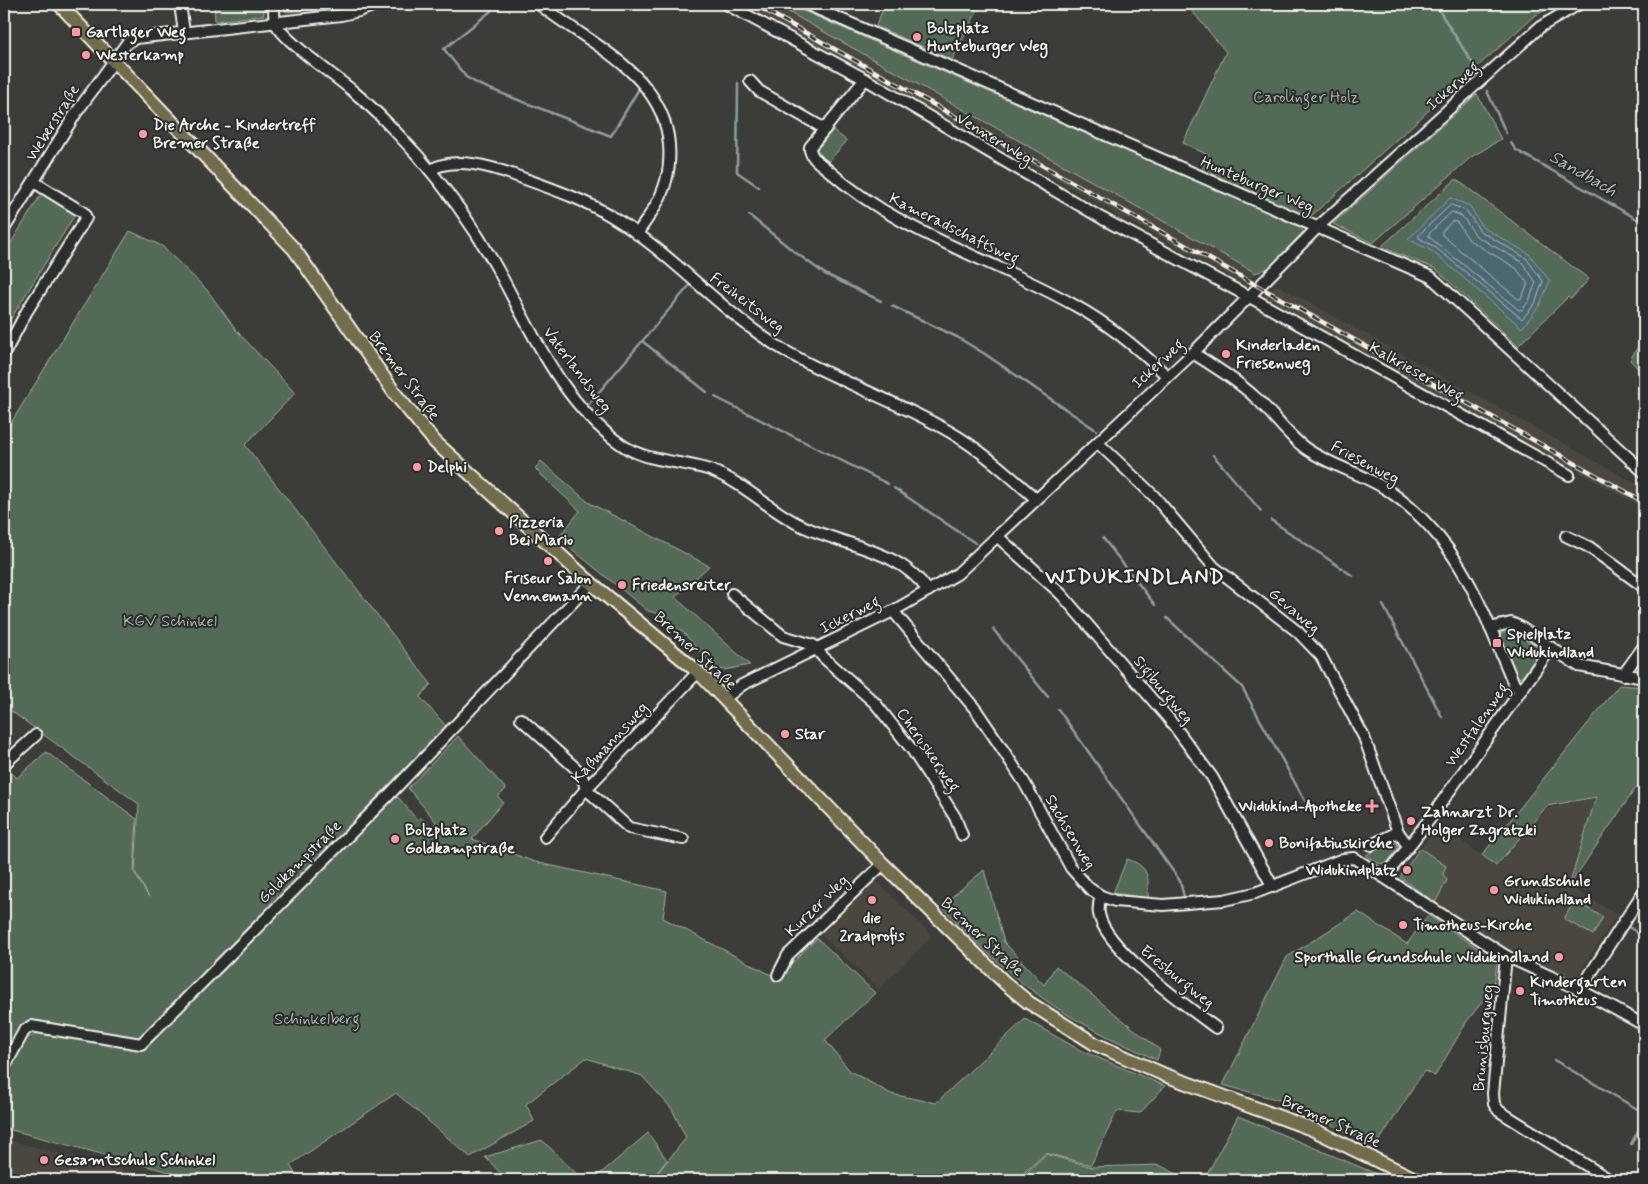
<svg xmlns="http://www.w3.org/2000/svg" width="1648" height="1184" font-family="Mynerve,sans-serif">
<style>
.built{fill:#49463f}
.green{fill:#536a57;stroke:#a4aea0}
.water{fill:#4b6770;stroke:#8f9ea0}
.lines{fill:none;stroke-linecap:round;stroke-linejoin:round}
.shore{stroke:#b0bab8;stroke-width:1}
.stream{stroke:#8f9ea0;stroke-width:2.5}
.minor-casing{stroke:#f4f1e8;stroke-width:14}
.major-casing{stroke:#f4f1e8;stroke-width:16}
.minor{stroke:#2a2d2e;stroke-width:10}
.major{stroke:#736c4b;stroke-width:12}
.rail-casing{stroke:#f4f1e8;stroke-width:4.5}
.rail{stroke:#2a2d2e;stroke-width:2.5;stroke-dasharray:8;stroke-linecap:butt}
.poi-dot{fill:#ff9aa2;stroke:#2a2d2e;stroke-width:2}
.labels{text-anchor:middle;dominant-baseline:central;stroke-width:4;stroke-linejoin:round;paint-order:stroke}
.poi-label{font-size:16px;font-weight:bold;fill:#f4f1e8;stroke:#2a2d2e;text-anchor:start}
.street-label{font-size:16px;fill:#f4f1e8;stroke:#2a2d2e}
.park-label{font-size:16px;fill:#acb4a7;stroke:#2a2d2e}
.water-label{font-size:18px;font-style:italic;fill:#b0bab8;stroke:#2a2d2e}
.district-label{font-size:21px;font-weight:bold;letter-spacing:1px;fill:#f4f1e8;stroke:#2a2d2e}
</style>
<rect width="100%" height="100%" fill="#3c3c38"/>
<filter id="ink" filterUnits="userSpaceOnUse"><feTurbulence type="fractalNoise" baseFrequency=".02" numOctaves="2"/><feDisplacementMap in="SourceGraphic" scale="10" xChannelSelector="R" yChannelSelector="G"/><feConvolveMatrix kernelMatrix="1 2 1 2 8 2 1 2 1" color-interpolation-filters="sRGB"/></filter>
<g filter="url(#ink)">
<g class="built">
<path d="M738,4H774L1256,273L1244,285L1125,218L1123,220L1118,217L1113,212L745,5Z"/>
<path d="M1276,284L1644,488V508L1263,297Z"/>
<path d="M1595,798L1568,886L1618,914L1573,982L1519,955L1418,893L1400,877L1438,823L1497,867L1548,808Z"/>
<path d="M875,879L932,936L879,989L821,935Z"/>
<path d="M4,1139L165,1180H4Z"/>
</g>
<g class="green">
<path d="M214,4H264V15L215,21Z"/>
<path d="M282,4H314V9L286,12Z"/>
<path d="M774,4H787L1301,227L1303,232L1270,267L1256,273Z"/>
<path d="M885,4H981L952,60L876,26Z"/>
<path d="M1186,4H1558L1534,16L1309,218L1200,174L1208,155L1183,143L1226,52Z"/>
<path d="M1477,94L1501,139L1470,158L1373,243L1333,224Z"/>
<path d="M833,130L847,141L828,162L816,151Z"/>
<path d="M1456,179L1589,279L1571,299L1568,297L1518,346L1436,269L1381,247Z"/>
<path d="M42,193L76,213L4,330V254Z"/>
<path d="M130,231L162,246L207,290L236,330L295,393L245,445L431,684L420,697L446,726L141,1040L23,1024L4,1058V769L6,767L17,778L46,752L137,819L134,872L149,897L135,872L139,804L4,706V434Z"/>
<path d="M1644,336V375L1630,360Z"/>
<path d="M541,461L588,502L709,566L675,597L750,665L724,670L714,668L683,632L656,613L648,611L558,538L580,511L535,469Z"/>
<path d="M1509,632L1515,633L1541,651L1521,678L1515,676L1497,634Z"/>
<path d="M1619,685L1644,687V776L1569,886L1596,797L1547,806L1496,866L1482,855Z"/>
<path d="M458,736L506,789L498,797L503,802L472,839L535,862L667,891L663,918L777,978L817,938L875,993L825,1040L850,1071L891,1094L936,1103L1025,1019L1080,1050L1165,1086L1140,1113L1117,1111L1091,1165L1046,1153L1016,1180H659L655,1176L686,1138L672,1109L642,1076L586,1058L526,1104L534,1121L470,1157L396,1093L290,1165L299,1180H199L4,1128V1082L26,1039L38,1033L136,1048L393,797L399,798L417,820L420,817L431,827L436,822L408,788Z"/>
<path d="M1394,841L1398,845V850L1385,864L1378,863L1366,855Z"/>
<path d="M1420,848L1446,866L1443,874L1447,880L1435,903L1400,877Z"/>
<path d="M1127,859C1149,866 1149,877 1148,898L1113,893Z"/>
<path d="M984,870L1004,942L1044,985L1056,966L1160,1050L1157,1060C1116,1041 1074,1022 1037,994C1002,969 972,938 941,906Z"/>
<path d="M1574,901L1603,917L1593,935L1564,919Z"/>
<path d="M1358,912L1407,944L1428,915L1497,961L1494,987L1467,1021L1435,1076L1424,1071L1376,1146L1279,1100L1223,1085L1287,957Z"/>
<path d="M1238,1116L1391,1180H1204Z"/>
<path d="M648,1133L667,1160L651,1180H593Z"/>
<path d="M542,1140L583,1180H507L485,1157Z"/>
<path d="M1046,1154L1092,1167L1159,1165L1189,1180H1146L1151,1174L1145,1180H1032L1025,1174Z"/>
</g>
<path class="water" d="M1450,198L1470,206L1482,227L1529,254L1550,281L1539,306L1522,328L1432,251L1408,239Z"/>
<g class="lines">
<g class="shore">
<path d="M1451,205L1466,210L1480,231L1526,258L1543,281L1535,304L1522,319L1435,247L1419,238V235Z"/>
<path d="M1452,212L1462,216L1476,236L1522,262L1536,282L1529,301L1522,310H1519L1429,237V234Z"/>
<path d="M1453,221L1457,222L1469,240L1516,268L1528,284L1521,299H1518L1442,235V232Z"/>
</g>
<g class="stream">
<path d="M1435,4L1473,64"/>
<path d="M491,11L444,49L466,77L480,85L611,136L640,87"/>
<path d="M738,83L737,172L759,187"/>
<path d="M1487,91L1506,133"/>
<path d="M1511,143L1516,150L1644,223"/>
<path d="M749,215L792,250L825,274L881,301"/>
<path d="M892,306L957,337L985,354L1096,430"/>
<path d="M642,341L707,392"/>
<path d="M715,397L888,484"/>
<path d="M588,405L689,286"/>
<path d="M1213,455L1261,511"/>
<path d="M894,488L975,543"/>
<path d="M1271,520L1353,576"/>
<path d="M1103,538L1155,605"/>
<path d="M1383,605L1442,717"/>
<path d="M1167,618L1242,687L1305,801"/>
<path d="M993,629L1048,697"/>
<path d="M1058,709L1180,881L1184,897"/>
<path d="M1627,926L1644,937"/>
<path d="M1554,1060L1644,1113"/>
<path d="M1631,1144L1644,1120"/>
</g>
<g class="minor-casing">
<g id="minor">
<path d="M180,4L184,32"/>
<path d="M274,4C274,9 274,17 275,22C282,40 337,77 354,92C378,112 398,134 419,157C449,192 476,230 498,270C532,332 562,403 622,445C648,463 681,460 710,470C742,482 766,507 796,523C840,546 900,548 928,591"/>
<path d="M539,4C586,42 657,70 668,136C671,156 669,177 661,195C655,209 645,222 637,234"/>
<path d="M726,4L865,79L1103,219L1257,301L1569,475"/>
<path d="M806,4L1431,277L1644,472"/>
<path d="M865,79L810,147C809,157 821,164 828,170C900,234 991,258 1074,305C1109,324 1138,348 1167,376"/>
<path d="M750,81L759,91L825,129"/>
<path d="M430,170C455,156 489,166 514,175C547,187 581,198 611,216C675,255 723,315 787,352C843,384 905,404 960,438C988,456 1011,477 1036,499"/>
<path d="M4,229L76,113L127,43L136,38L341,15L359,11L378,4"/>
<path d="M1193,353C1215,367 1238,381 1257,399C1274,415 1286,434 1305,448C1330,466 1363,473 1389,491C1461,541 1481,607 1514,684L1520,691"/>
<path d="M4,354L27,311L86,218L84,213L34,182"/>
<path d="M1098,443L1154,496L1214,567L1298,632L1321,656L1364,737L1398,832L1409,847"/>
<path d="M997,536L1061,594L1169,719L1212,777L1273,887"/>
<path d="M1566,536L1589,547L1644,587"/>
<path d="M732,594L783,636L813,645L823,657L875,703L913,751L955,817L962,835"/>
<path d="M893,611L976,710L997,741L1024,782L1071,868L1090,889L1101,896L1115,901L1163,905L1224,900L1255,893L1343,859L1354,858L1506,956L1580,990L1644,1025"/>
<path d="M1490,628L1511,623L1520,627L1579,666L1644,678"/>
<path d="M1623,675L1644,646"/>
<path d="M724,699L742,685L893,611L957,574L1193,353L1320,225L1540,27L1579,4"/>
<path d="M521,719L581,773L586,789L629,828L683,839"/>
<path d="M4,764L36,735"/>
<path d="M545,837L586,789L698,672"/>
<path d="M1371,845L1398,832"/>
<path d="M1385,877L1429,820L1551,648"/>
<path d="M1101,896C1099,902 1098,908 1099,914C1105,949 1188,1007 1216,1028"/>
<path d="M1506,956L1493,1094L1494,1104L1499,1111L1610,1180"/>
<path d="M778,975L788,955L883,864"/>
<path d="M1580,990L1644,891"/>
<path d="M4,1068L24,1031L31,1026L141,1044L387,797L591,583"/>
</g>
</g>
<g class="major-casing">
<path id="major" d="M59,4L294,249L396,395L435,442L591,583L698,672L883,864L1005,983L1028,1002L1095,1044L1165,1075L1312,1129L1417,1180"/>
</g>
<use href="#minor" class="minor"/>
<use href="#major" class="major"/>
<g class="rail-casing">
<path id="rail" d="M754,4L1644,502"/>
</g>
<use href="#rail" class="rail"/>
</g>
</g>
<g class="poi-dot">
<rect x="71" y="27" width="10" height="10" rx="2.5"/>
<circle cx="917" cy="37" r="5"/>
<circle cx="86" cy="55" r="5"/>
<circle cx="143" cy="134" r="5"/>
<circle cx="1226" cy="354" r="5"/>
<circle cx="417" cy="467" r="5"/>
<circle cx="499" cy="531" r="5"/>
<circle cx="548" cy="561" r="5"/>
<circle cx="622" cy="585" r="5"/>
<rect x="1492" y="638" width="10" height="10" rx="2.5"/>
<circle cx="785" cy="734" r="5"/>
<path d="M1369.5 798.5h5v5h5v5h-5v5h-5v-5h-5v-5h5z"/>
<circle cx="1411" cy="821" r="5"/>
<circle cx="395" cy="839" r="5"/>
<circle cx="1269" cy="843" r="5"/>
<circle cx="1407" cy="870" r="5"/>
<circle cx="1494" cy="890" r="5"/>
<circle cx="872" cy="900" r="5"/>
<circle cx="1403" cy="925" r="5"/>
<circle cx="1559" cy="957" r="5"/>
<circle cx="1520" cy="991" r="5"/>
<circle cx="44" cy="1160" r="5"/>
</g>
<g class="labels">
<g class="poi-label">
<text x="927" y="28">Bolzplatz<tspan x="927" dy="18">Hunteburger Weg</tspan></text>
<text x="86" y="32">Gartlager Weg</text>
<text x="96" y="55">Westerkamp</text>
<text x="153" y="125">Die Arche - Kindertreff<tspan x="153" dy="18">Bremer Straße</tspan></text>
<text x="1236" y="345">Kinderladen<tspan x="1236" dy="18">Friesenweg</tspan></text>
<text x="427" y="467">Delphi</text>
<text x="509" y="522">Pizzeria<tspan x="509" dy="18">Bei Mario</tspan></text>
<text x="548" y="578" text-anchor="middle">Friseur Salon<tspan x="548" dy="18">Vennemann</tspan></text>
<text x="632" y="585">Friedensreiter</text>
<text x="1507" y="634">Spielplatz<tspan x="1507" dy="18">Widukindland</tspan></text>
<text x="795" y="734">Star</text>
<text x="1362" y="806" text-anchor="end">Widukind-Apotheke</text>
<text x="1421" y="812">Zahnarzt Dr.<tspan x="1421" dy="18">Holger Zagratzki</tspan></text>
<text x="405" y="830">Bolzplatz<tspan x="405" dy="18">Goldkampstraße</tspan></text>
<text x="1279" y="843">Bonifatiuskirche</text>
<text x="1397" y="870" text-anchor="end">Widukindplatz</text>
<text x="1504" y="881">Grundschule<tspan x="1504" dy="18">Widukindland</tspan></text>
<text x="872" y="918" text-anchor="middle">die<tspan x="872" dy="18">2radprofis</tspan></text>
<text x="1413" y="925">Timotheus-Kirche</text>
<text x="1549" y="957" text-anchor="end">Sporthalle Grundschule Widukindland</text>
<text x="1530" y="982">Kindergarten<tspan x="1530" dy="18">Timotheus</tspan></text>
<text x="54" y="1160">Gesamtschule Schinkel</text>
</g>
<g class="street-label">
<text transform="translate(1453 86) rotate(-42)">Ickerweg</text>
<text transform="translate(53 123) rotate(-58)">Weberstraße</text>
<text transform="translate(994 139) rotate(31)">Venner Weg</text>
<text transform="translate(1257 185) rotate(23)">Hunteburger Weg</text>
<text transform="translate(954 229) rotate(26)">Kameradschaftsweg</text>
<text transform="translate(747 303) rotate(37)">Freiheitsweg</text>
<text transform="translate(1158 364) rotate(-43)">Ickerweg</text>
<text transform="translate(577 370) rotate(53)">Vaterlandsweg</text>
<text transform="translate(1416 372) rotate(29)">Kalkrieser Weg</text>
<text transform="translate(404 376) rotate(53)">Bremer Straße</text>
<text transform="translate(1365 463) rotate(28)">Friesenweg</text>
<text transform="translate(1294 611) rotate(40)">Gevaweg</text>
<text transform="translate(850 615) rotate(-27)">Ickerweg</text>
<text transform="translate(695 651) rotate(43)">Bremer Straße</text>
<text transform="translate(1163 690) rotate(50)">Sigiburgweg</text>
<text transform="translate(1477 725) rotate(-55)">Westfalenweg</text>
<text transform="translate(610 743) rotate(-47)">Kaßmannsweg</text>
<text transform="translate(928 750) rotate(55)">Cheruskerweg</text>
<text transform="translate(1070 832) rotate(59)">Sachsenweg</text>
<text transform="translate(300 862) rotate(-45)">Goldkampstraße</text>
<text transform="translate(817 906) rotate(-44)">Kurzer Weg</text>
<text transform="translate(982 937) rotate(43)">Bremer Straße</text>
<text transform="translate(1177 977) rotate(39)">Eresburgweg</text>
<text transform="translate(1484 1038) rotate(-85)">Brunisburgweg</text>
<text transform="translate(1331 1122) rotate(24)">Bremer Straße</text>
</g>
<g class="park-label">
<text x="1306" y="97">Carolinger Holz</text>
<text x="170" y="621">KGV Schinkel</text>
<text x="317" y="1019">Schinkelberg</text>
</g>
<g class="water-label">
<text transform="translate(1583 174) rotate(30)">Sandbach</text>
</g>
<g class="district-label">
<text x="1135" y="577">WIDUKINDLAND</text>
</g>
</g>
<rect width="1648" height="1184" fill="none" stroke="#2a2d2e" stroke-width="20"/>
<rect x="10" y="10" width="1628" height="1164" fill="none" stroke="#f4f1e8" stroke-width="2" filter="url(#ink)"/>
</svg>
